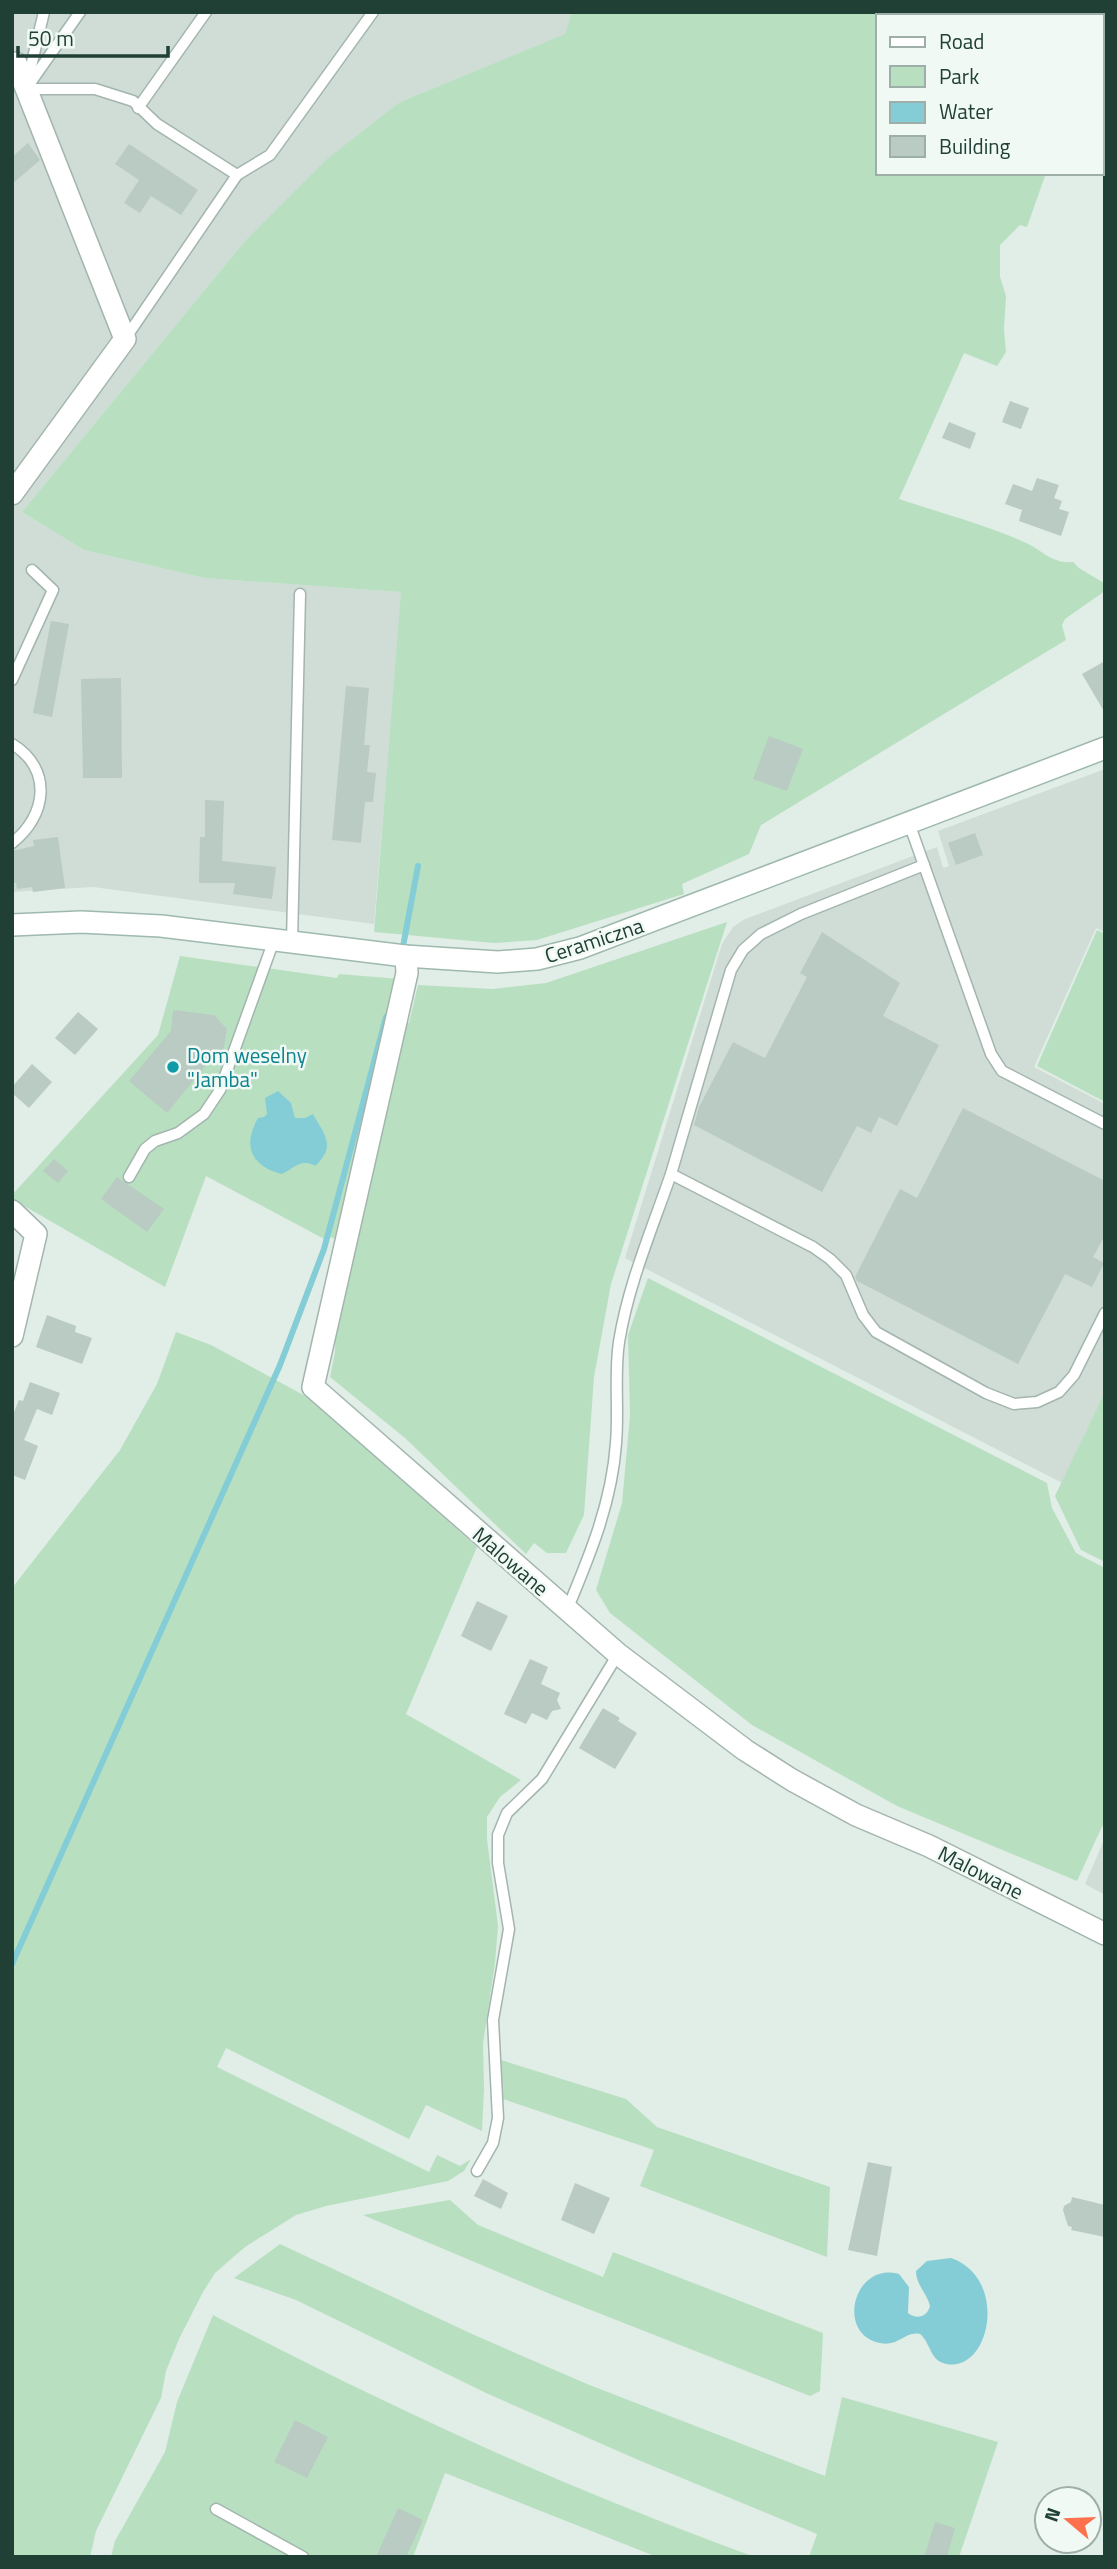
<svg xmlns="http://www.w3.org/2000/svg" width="1117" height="2569" font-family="'Titillium Web',sans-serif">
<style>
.built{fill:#cfddd6}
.green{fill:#b8e0c0}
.water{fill:#84cdd6}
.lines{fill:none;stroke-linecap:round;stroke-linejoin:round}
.stream{stroke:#84cdd6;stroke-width:6}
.building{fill:#b9cbc2}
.lane-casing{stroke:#a3b5ae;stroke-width:13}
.street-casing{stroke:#a3b5ae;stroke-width:24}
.secondary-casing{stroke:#9eb9ae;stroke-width:24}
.lane{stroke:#fff;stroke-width:10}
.street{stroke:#fff;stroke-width:21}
.secondary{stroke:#fff;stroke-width:21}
.culture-dot{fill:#0f9aa8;stroke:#f1f9f5;stroke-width:2.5}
.labels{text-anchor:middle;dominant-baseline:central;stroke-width:5;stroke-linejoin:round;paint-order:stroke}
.street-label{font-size:21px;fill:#203f35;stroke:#f1f9f5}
.culture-label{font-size:21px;fill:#0d838f;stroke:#f1f9f5;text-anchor:start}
</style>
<rect width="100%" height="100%" fill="#e1ede7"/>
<g class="built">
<path d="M12,12H572L566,34L400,102L245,241L22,512L84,550L205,578L402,592L374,924L93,887L12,892Z"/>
<path d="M965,12H1105V64L1101,62V16H973Z"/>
<path d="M1105,769V932L1096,928L1034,1067L1105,1104V1396L1072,1488L625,1258L722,944L733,927L745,919L937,847L943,868L949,866L938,831Z"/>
<path d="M1105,1838V1895L1085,1884Z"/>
</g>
<g class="green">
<path d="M572,12H903L912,16H877V173H1046L1027,227L1020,225L1000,245V277L1006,296L1004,329L1006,352L997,366L964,353L899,499C940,513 984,524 1024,542C1043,550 1051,564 1073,562L1079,568L1104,583L1105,591L1065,619L1062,625L1066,640L761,825L749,854L682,884L684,894L537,940L494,943L374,932L401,592L205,578L84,550L22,512L245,241L327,159L400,102L565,34Z"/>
<path d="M727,922L611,1284L594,1377L584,1515L566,1553H547L534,1543L526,1554L405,1438L330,1377L335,1352L336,1314L403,1022L409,1023L418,985L493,989L546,983Z"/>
<path d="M1097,930L1105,934V1102L1037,1066Z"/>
<path d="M180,956L337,978L339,974L400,979L340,1241L328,1236L326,1240L206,1176L165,1287L12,1199V1195L158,1035Z"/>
<path d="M648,1278L1047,1483L1052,1508L1076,1553L1105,1568V1820L1077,1881L897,1806L752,1725L610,1613L596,1590L622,1503L630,1416L628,1335Z"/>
<path d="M176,1332L211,1345L309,1398L477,1547L406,1714L521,1780L500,1797L487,1817V1839L498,1926L495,1963L483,2044L484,2089L482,2131L426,2105L409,2139L226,2048L217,2067L429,2172L437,2155L460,2166L471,2159L464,2171L448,2181L326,2206L296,2215L245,2247L215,2273L203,2292L179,2339L166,2371L161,2398L96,2531L90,2557H12V1588L120,1450L157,1384Z"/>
<path d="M1105,1392V1562L1081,1550L1055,1496Z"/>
<path d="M501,2060L626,2099L657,2127L830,2187L827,2257L640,2186L654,2150L503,2099Z"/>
<path d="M450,2200L478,2225L603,2277L613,2252L823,2333L820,2391L810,2396L555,2296L363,2215Z"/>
<path d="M280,2244L472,2334L587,2384L825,2476L842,2397L998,2442L959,2557H809L817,2534L636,2459L486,2393L296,2300L234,2278Z"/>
<path d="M213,2315C389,2407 569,2490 755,2557H657L445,2473L413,2557H111L115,2541L165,2452L177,2402Z"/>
</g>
<g class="water">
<path d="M278,1091L291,1103L295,1118H305L313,1114C324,1134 337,1146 315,1166C302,1158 294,1168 282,1174C251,1166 242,1146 258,1118L264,1117L267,1114L265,1098Z"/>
<path d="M951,2258C1011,2279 989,2378 943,2363C930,2359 930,2342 920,2334C904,2331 900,2347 880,2343C835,2334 854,2261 899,2274L909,2287L908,2313C917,2320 927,2317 930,2306C927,2293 916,2285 916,2271L927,2261Z"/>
</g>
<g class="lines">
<g class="stream">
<path d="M402,952L418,866"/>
<path d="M12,1964L280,1365L324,1249L386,1017"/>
</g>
</g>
<g class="building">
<path d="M28,143L40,160L12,184V157Z"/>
<path d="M129,144L198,190L181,215L151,196L140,213L124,203L139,180L115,164Z"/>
<path d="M1010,401L1029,408L1021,429L1002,422Z"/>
<path d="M949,422L976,433L970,449L942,438Z"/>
<path d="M1037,478L1059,485L1054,498L1062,501L1059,509L1069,512L1061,536L1019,521L1022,510L1005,504L1013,484L1032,491Z"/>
<path d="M51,621L69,624L52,717L33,713Z"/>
<path d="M1105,661V713L1082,674Z"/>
<path d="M121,678L122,778H83L81,679Z"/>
<path d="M346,686L369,688L364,745H370L367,772L376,773L373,802H365L361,843L332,840Z"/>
<path d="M769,736L803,749L787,791L753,779Z"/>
<path d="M205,800L224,801L222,861L276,867L272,899L233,894L235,883H199L200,837H205Z"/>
<path d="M975,833L983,855L956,865L948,843Z"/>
<path d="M58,837L65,888L33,892L32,887L17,889L16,883H12V851L34,846L33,840Z"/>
<path d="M822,932L900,983L883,1016L939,1045L897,1126L879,1117L871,1133L857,1126L822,1192L694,1125L699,1107L733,1042L765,1058L807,977L800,973Z"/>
<path d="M173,1010L214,1015L227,1029L223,1053H216L167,1113L129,1081L171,1031Z"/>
<path d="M78,1012L98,1029L75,1055L55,1038Z"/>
<path d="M32,1064L52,1082L29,1108L12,1093V1087Z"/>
<path d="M963,1108L1105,1181V1235L1093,1257L1104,1263L1092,1287L1065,1274L1018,1364L857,1281L855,1277L900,1189L917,1198Z"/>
<path d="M54,1159L68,1171L58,1183L43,1171Z"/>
<path d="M117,1177L164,1209L147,1232L101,1199Z"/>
<path d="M47,1315L76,1326L75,1332L92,1338L82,1364L36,1347Z"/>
<path d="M30,1382L60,1393L52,1415L37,1409L24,1440L38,1446L25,1480L12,1475V1417L19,1400L23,1401Z"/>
<path d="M477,1601L508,1616L491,1651L461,1636Z"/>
<path d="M530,1659L548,1667L541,1684L560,1693L557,1700L561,1709L552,1711L547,1720L532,1713L526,1724L504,1714Z"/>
<path d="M603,1708L620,1718L618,1721L637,1733L615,1769L579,1748Z"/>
<path d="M868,2162L892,2167L877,2256L848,2250Z"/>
<path d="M483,2179L508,2193L501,2209L474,2196Z"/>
<path d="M575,2183L610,2198L594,2234L561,2220Z"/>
<path d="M1072,2197L1105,2205V2237L1071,2230L1072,2227L1068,2226L1063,2210L1064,2206L1071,2202Z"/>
<path d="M295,2420L328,2437L307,2478L274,2462Z"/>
<path d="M398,2508L423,2520L406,2557H376Z"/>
<path d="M935,2522L955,2528L947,2557H924Z"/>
</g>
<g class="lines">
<g class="lane-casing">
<g id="lane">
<path d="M27,83L44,12"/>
<path d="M26,89H95L133,101L157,124L237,175L270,155L373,12"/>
<path d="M26,89L80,12"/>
<path d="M138,108L206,12"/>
<path d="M125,339L237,175"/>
<path d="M12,680L53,590L32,570"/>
<path d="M12,744C53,769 47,816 12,843"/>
<path d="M909,823L991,1054L1002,1071L1105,1124"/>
<path d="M924,865L801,914L761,934L743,950L731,970L671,1174L813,1247L830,1259L846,1275L863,1315L876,1332L986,1393L1014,1404L1037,1402L1059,1392L1074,1375L1105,1313"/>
<path d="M292,942L300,594"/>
<path d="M129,1177L145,1149L155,1141L178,1133L204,1114L220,1090L274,940"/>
<path d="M567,1610C590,1555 612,1502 616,1443C619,1410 614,1374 619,1342C628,1285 652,1229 671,1174"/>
<path d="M477,2171L493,2143L498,2118L493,2020L509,1929L498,1863V1835L507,1813L542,1779L618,1654"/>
<path d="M216,2509L303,2557"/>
</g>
</g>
<g class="street-casing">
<g id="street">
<path d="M12,494L125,339L16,63"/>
<path d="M406,956L407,973L313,1387L618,1654L745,1750L792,1780L856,1815L929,1846L1105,1934"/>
<path d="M12,1211L36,1234L12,1336"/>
</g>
</g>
<g class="secondary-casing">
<path id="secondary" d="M12,925L81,922L161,926L405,956L498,962L537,959L580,948L1105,748"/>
</g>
<use href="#lane" class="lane"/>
<use href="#street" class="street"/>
<use href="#secondary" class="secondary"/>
</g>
<circle class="culture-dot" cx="173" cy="1067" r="7"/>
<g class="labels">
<g class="street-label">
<text transform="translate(594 940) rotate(-18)">Ceramiczna</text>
<text transform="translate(511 1561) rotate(41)">Malowane</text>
<text transform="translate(981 1872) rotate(27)">Malowane</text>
</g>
<g class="culture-label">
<text x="187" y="1055">Dom weselny<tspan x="187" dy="24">"Jamba"</tspan></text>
</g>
</g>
<rect width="1117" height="2569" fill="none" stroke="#203f35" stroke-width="28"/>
<rect x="876" y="14" width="228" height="161" fill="#f1f9f5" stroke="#9dafa8" stroke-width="2"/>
<rect x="890" y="37" width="35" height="10" fill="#ffffff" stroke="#9dafa8" stroke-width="2"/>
<text x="939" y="49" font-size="21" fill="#203f35">Road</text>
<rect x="890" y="66" width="35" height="21" fill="#b8e0c0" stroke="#9dafa8" stroke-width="2"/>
<text x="939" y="84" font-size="21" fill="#203f35">Park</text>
<rect x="890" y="102" width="35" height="21" fill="#84cdd6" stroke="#9dafa8" stroke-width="2"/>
<text x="939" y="119" font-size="21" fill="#203f35">Water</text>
<rect x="890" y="136" width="35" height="21" fill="#b9cbc2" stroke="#9dafa8" stroke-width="2"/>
<text x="939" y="154" font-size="21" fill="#203f35">Building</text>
<g transform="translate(1068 2520) rotate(289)"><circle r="33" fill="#f1f9f5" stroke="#9dafa8" stroke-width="2"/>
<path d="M0-5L12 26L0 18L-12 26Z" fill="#fd714e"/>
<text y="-10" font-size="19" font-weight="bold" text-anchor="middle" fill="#203f35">N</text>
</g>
<path d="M18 46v10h150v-10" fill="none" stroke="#203f35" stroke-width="3.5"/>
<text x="28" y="46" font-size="21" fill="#203f35" stroke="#f1f9f5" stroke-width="5" paint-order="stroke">50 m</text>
</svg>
